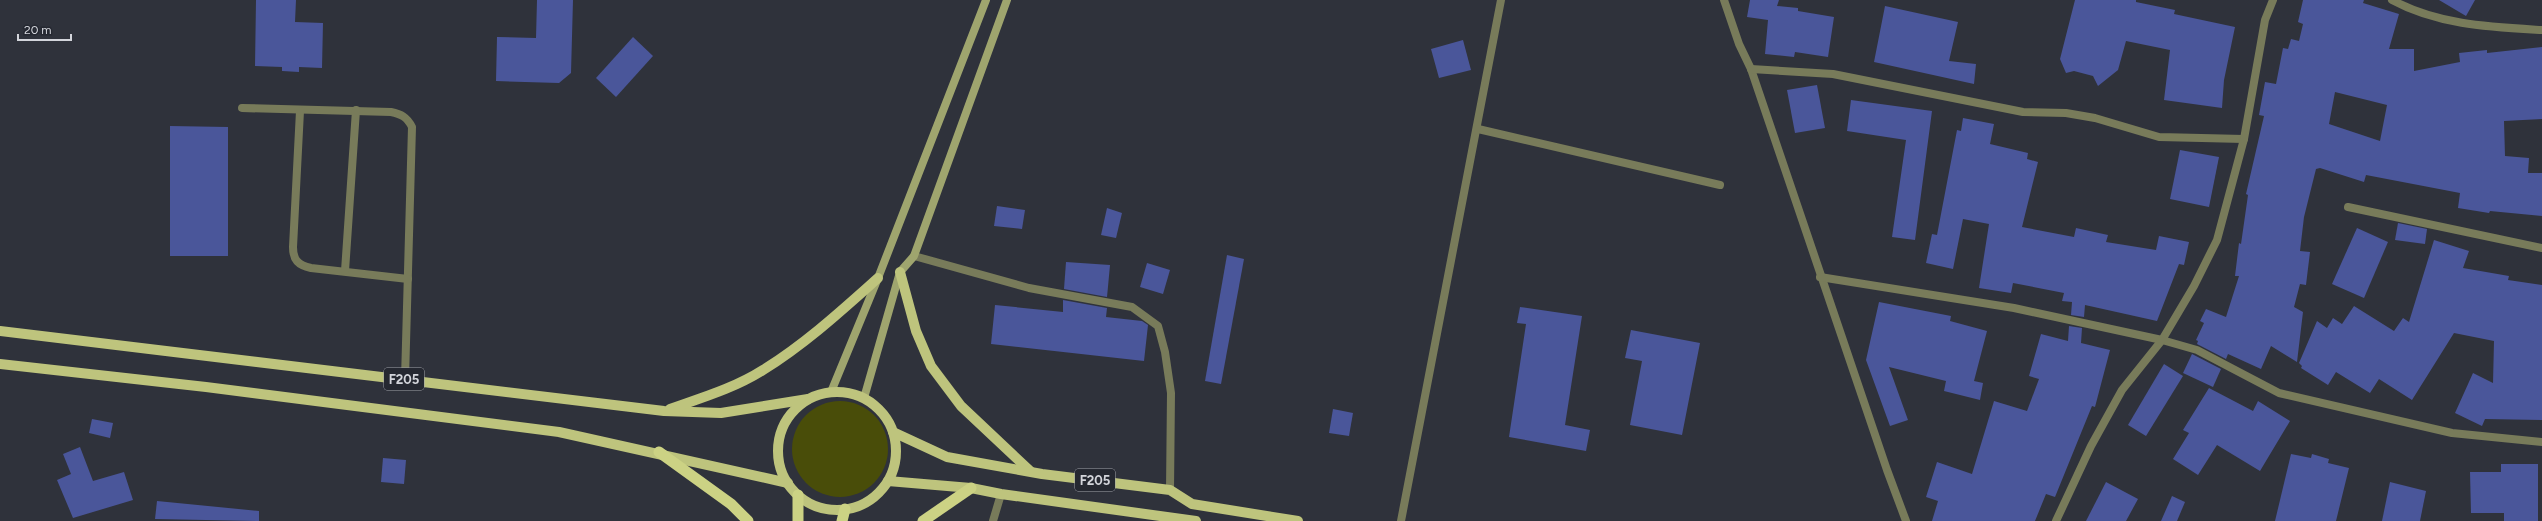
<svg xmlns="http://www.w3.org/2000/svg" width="2542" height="521" font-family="Figtree,sans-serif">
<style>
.green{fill:#494d09}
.building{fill:#4a569a;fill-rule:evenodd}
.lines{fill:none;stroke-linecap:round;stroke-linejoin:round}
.service{stroke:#787b5a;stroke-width:8}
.minor{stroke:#787b5a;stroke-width:8}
.secondary{stroke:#9fa56e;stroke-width:8}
.primary{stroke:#bec47d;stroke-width:10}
.trunk{stroke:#ccd284;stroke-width:11}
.labels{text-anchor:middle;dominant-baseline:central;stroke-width:4;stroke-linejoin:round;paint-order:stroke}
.shield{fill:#252831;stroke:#9fa1a8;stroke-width:1}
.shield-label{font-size:13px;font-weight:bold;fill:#d3d5db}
</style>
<rect width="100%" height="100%" fill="#2f323b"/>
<circle class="green" cx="840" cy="449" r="48"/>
<g class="building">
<path d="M256,0H296L295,22L323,23L322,68L299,67V72L282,71V67L255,66Z"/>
<path d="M537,0H573L571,73L559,83L496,81L497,37L536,38Z"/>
<path d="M1750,0H1779L1777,6L1798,8V11L1834,17L1828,57L1795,52L1794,57L1765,54L1768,20L1747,17Z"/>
<path d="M2075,0H2136V2L2175,10L2174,14L2235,27L2224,80L2222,108L2164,100L2170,50L2126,41L2118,70L2098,86L2093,76L2074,71L2066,73L2060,59Z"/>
<path d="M2303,0H2364L2363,3L2399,14L2389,49H2414V71L2460,62L2459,53L2487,50V53L2542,47V119L2504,121L2505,156L2529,158L2528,173H2542V216L2490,211L2489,213L2458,208L2460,193L2366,175L2364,182L2320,168L2316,169L2304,217L2300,251L2310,252L2306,285L2300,284L2294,307L2303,312L2297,362L2271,346L2261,369L2228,354L2226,359L2197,344L2198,341L2196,340L2204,323L2200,321L2206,309L2226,317L2239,276H2235L2239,243L2241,244L2248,195L2246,194L2264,116L2259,115L2265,82L2276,84L2283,48L2288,49L2291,39L2299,41L2303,24L2298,22ZM2335,92L2387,105L2380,141L2329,124Z"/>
<path d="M2439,0H2475L2466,16Z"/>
<path d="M1885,6L1958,22L1949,61L1976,64L1974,84L1874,62Z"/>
<path d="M633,37L653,56L616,97L596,78Z"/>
<path d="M1463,40L1471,70L1439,78L1431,49Z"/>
<path d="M1817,85L1825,128L1795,133L1787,90Z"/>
<path d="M1851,100L1932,111L1915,240L1892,237L1906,140L1847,131Z"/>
<path d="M1963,118L1994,124L1990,144L2028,153L2027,159L2038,162L2022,227L2074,237L2076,228L2108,235L2106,242L2156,250L2159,236L2189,242L2184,265L2179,264L2157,321L2085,305L2084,317L2071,315L2072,302L2062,301L2064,293L2013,283L2011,293L1979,288L1989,224L1963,219L1953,269L1926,263L1932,234L1937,235L1957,130L1961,131Z"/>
<path d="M170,126L228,127V256H170Z"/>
<path d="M2180,150L2219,157L2209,207L2170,199Z"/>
<path d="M997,206L1025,210L1022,229L994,226Z"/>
<path d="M1107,208L1122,213L1116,238L1101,235Z"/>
<path d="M2398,223L2427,229L2425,244L2395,240Z"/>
<path d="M2357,228L2388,242L2364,298L2332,284Z"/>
<path d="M2434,240L2469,251L2463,268L2509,276L2508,280L2542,285V420L2485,419L2482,426L2455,413L2473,373L2493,383L2494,341L2454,333L2412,400L2379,379L2370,393L2336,372L2328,385L2301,368L2302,366L2299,363L2317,321L2327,328L2333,318L2342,324L2354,306L2394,331L2403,318L2409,322Z"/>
<path d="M1227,255L1244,259L1221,384L1205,381Z"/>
<path d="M1066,262L1110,265L1107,297L1064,289Z"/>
<path d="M1147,263L1170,270L1163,294L1140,287Z"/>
<path d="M1063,300L1107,308L1106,317L1142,321L1148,325L1144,361L991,344L995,305L1063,312Z"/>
<path d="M1879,302L1951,316L1950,321L1987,331L1974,381L1983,383L1980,400L1944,391L1946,381L1889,367L1908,420L1890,426L1866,360Z"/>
<path d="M1520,307L1582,316L1565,425L1590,430L1586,451L1509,437L1526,324L1517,323Z"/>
<path d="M2069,326L2082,328L2081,343L2110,350L2095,407L2092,406L2055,497L2046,494L2035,521H1932L1938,501L1926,497L1937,462L1972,474L1994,401L2027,411L2039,379L2029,376L2041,334L2068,341Z"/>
<path d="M1631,330L1700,343L1682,435L1630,425L1642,361L1625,358Z"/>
<path d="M2192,354L2221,369L2213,387L2183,373Z"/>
<path d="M2164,364L2183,376L2146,436L2128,425Z"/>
<path d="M2209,388L2253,411L2258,401L2290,421L2260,471L2217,445L2198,475L2173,459L2189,433L2183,430Z"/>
<path d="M1333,409L1353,413L1349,436L1329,433Z"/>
<path d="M92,419L113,423L110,438L89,433Z"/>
<path d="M80,447L93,481L124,472L133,500L73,518L57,480L71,474L63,454Z"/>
<path d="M2291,454L2311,458L2312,454L2329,459L2328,463L2349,468L2336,521H2275Z"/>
<path d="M383,458L406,460L404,484L381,482Z"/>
<path d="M2501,464H2538V521H2504V513H2471L2470,472H2501Z"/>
<path d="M2106,482L2138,499L2126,521H2086Z"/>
<path d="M2390,482L2426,491L2420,521H2382Z"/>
<path d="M2172,496L2185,502L2177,521H2161Z"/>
<path d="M157,501L259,511V521L155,519Z"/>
</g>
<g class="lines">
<g class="service">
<path d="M242,108L391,112C401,114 407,117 412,127L405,379"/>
<path d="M300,111L293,247C293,260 298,265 311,268L408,279"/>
<path d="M914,256L1029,288L1132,307L1158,326L1165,352L1171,393L1170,490"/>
<path d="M345,271L356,110"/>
<path d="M993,521L1001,494"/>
</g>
<g class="minor">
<path d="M1724,0L1739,44L1751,69L1887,470L1906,521"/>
<path d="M2392,0C2438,25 2490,27 2542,30"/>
<path d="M1751,69L1833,74L2023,112L2066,113L2095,118L2159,137L2244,139"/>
<path d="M1478,129L1720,185"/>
<path d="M2348,207L2542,248"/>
<path d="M1820,277L2014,308L2162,340L2197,350L2279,393L2452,433L2542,442"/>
<path d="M1401,521L1501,0"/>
<path d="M2056,521L2091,446L2122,390L2162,340L2194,286L2217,240L2244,139L2265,20L2273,0"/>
</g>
<g class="secondary">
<path d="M831,392L878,278L986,0"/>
<path d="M864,398L900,272L914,256L1007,0"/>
</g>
<g class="primary">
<path d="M900,272L916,331L931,366L961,406L1030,471"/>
<path d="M0,331L664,411L721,413L808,399"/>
<path d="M0,364L206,387L559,432L788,483"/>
<circle cx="837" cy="451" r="59"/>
<path d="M670,409C701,398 735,388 763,370C805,344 841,311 878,278"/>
<path d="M893,432L947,457L1042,474L1170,490L1192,504L1298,521"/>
<path d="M888,481L971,488L1001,494L1196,521"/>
</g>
<g class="trunk">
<path d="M659,452L731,504L748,521"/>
<path d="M798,521V495"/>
<path d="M842,521L845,509"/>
<path d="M923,521L971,488"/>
</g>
</g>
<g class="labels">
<g class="shield">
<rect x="384" y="368" width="40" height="22" rx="3"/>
<rect x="1075" y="469" width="40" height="22" rx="3"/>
</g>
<g class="shield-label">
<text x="404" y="379">F205</text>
<text x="1095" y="480">F205</text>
</g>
</g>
<path d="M18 34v6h53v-6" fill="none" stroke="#d3d5db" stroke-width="2"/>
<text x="24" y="34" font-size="12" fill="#d3d5db" stroke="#252831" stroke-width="3" paint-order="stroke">20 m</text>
</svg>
